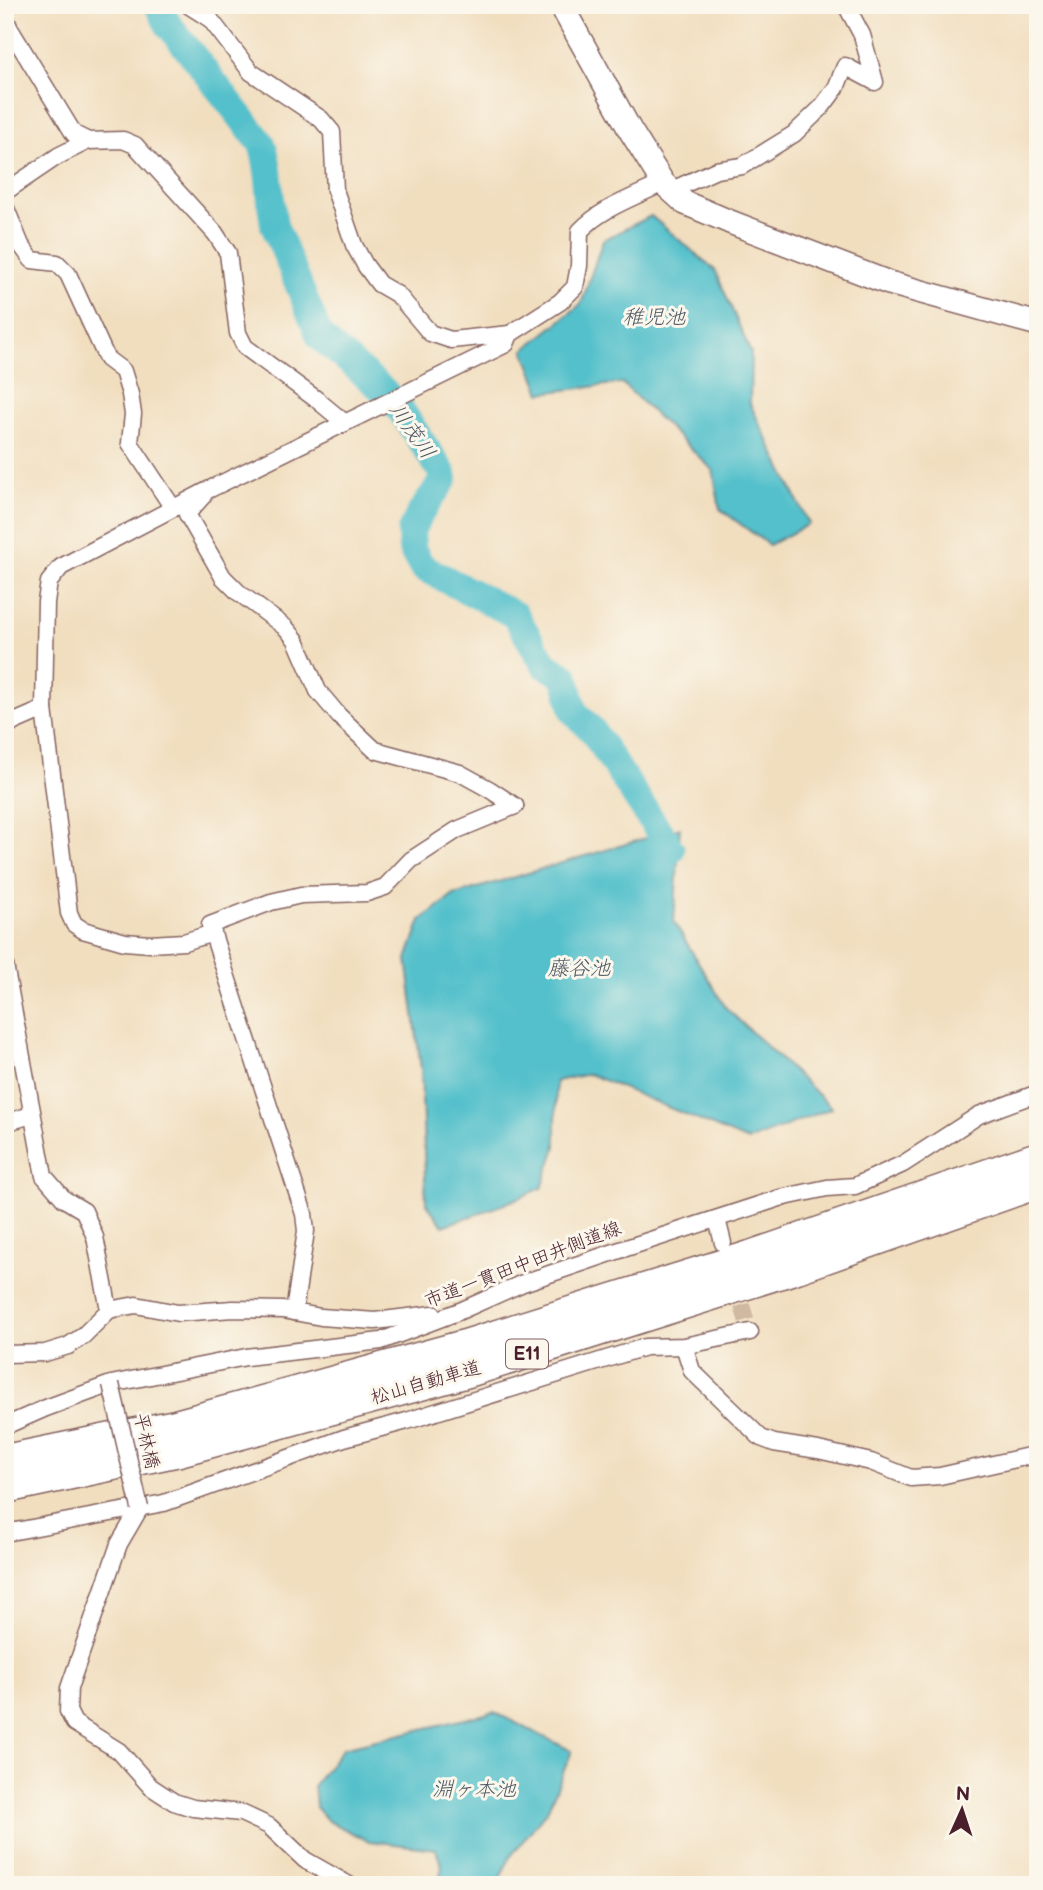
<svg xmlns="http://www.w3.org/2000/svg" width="1043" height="1890" font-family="'Balsamiq Sans','Klee One',sans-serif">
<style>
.water{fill:#53c0cb;stroke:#4e707b;stroke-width:2}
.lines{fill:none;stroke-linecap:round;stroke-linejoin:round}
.river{stroke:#53c0cb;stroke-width:28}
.street-tunnel{stroke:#d0b8a1;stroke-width:16;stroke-dasharray:16 8;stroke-linecap:butt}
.street-casing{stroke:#84625f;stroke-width:19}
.secondary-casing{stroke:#84625f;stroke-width:26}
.highway-casing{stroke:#84625f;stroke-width:33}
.street{stroke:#fff;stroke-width:16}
.secondary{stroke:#fff;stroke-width:23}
.highway{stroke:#fff;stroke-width:30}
.street-bridge-casing{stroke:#84625f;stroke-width:19;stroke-linecap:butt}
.street-bridge{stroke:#fff;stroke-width:16}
.labels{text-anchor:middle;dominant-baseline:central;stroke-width:6;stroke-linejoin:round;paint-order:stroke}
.shield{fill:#fbf7ec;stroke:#7f6065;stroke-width:2}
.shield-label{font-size:18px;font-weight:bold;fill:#4a1f2b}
.street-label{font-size:19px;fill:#4a1f2b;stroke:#fbf7ec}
.water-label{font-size:21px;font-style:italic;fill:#4d5763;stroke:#fbf7ec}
</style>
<rect width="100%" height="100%" fill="#fbf7ec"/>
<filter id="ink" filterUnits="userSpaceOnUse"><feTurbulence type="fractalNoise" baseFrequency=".0143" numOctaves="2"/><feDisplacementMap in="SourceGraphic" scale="14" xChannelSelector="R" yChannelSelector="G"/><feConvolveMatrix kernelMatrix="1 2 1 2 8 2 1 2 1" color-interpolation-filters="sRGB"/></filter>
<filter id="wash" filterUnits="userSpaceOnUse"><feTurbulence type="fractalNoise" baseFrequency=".00686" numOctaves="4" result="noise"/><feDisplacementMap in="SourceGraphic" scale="28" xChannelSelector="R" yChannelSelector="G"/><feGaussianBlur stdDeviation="1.57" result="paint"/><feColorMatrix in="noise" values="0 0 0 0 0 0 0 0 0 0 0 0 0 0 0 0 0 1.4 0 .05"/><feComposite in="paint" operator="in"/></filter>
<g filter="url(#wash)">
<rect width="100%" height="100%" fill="#f1debf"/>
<g class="water">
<path d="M651,216L715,270L751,353L750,404L809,524L769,545L720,509L713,470L622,383L541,393L524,350L581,304L603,240Z"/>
<path d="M680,828L674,922L726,1008L832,1108L748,1141L589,1074L556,1081V1147L542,1188L502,1205L443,1226L426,1203L421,1069L407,959L421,920L454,895Z"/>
<path d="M494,1712L572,1751L548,1809L508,1860L498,1885H438L442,1866L436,1849L369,1841L328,1821L316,1807L314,1785L343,1748Z"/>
</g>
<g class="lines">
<path class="river" d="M158,5L168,24L262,144C271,170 269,198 274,225L320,337L383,390L402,412L443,474L444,479L419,515L411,531L412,549L422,567L515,615L545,665L565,676L574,712L592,730L671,850"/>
</g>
</g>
<g filter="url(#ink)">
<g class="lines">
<path class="street-tunnel" d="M735,1282L750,1332"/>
<g class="street-casing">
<g id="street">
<path d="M188,5L210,19L251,72L321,119L332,132L335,190L354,245L365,265L379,284L398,295L430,333L451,340L510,334"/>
<path d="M5,17L10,29L74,134L88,141L123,140L135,145L215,233L228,253L238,333L245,347L316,399L345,423"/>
<path d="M670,191L716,170L742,166L794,134L821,108L836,88L845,66L875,82L862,35L846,5"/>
<path d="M5,192L58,156L88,141"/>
<path d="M5,206L21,245L32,260L57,263L68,274L107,359L123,371L130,394L133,414L130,443L173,508"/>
<path d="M203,496L187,514L223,577L238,592L286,628L296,640L318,691L339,716L375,750L460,773L489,789L515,806"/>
<path d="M5,726L44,709"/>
<path d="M213,933L184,942L150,944L125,942L83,930L74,924L69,913L44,709L46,602L49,582L61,567L210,489L506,344L510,334L560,302L575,287L579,266L580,231C601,208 635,197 663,183"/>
<path d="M5,965L44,1176L64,1199L84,1211L95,1237L109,1310"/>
<path d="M5,1123L31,1115"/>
<path d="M717,1219L723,1243"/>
<path d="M294,1312L306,1231L304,1214L210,925L271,902L301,895L367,893L385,887L411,860L457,830L515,806"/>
<path d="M684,1346L692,1371L761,1438L774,1443L818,1450L871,1462L911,1478L940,1476L1038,1454"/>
<path d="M5,1354L45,1353L68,1346L83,1336L109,1310L136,1305L178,1313L233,1309L283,1310L321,1317L375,1321L433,1314"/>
<path d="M5,1426L46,1408L111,1384L246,1357L381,1341L460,1311L523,1283L623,1249L780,1198L827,1188L855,1186L903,1164L979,1115L1038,1093"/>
<path d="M140,1508L119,1544L69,1688L68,1711L74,1723L119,1751L151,1787L174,1802L193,1808L241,1813L269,1826L305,1860L349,1885"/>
<path d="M5,1533L164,1503L344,1438L407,1421L645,1347L684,1346L750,1332"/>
</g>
</g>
<g class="secondary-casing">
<path id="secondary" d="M561,5L630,130L663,183L685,203L730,222L889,283L1038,324"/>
</g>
<g class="highway-casing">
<g id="highway">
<path d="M5,1460L176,1425L465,1345L750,1256L1038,1157"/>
<path d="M5,1488L179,1451L468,1372L797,1268L1038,1183"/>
</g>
</g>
<use href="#street" class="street"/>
<use href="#secondary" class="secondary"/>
<use href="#highway" class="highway"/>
<g class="street-bridge-casing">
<path id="street-bridge" d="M111,1384L140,1508"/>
</g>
<use href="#street-bridge" class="street-bridge"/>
</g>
</g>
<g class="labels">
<rect class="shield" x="506" y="1339.5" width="42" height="29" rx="5"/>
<g class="shield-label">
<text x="527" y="1354">E11</text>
</g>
<g class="street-label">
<text transform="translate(523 1265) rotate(-21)">市道一貫田中田井側道線</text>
<text transform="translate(426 1383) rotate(-16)">松山自動車道</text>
<text transform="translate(146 1441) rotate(77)">平林橋</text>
</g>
<g class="water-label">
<text x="654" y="317">稚児池</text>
<text transform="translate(412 431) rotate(55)">川茂川</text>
<text x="579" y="968">藤谷池</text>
<text x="474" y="1789">淵ヶ本池</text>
</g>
</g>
<rect width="1043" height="1890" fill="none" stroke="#fbf7ec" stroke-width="28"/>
<g transform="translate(962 1810) rotate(3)" stroke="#fbf7ec" stroke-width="5" paint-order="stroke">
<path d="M0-5L12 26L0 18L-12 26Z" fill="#4a1f2b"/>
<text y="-10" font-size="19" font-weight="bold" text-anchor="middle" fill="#4a1f2b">N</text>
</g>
</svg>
